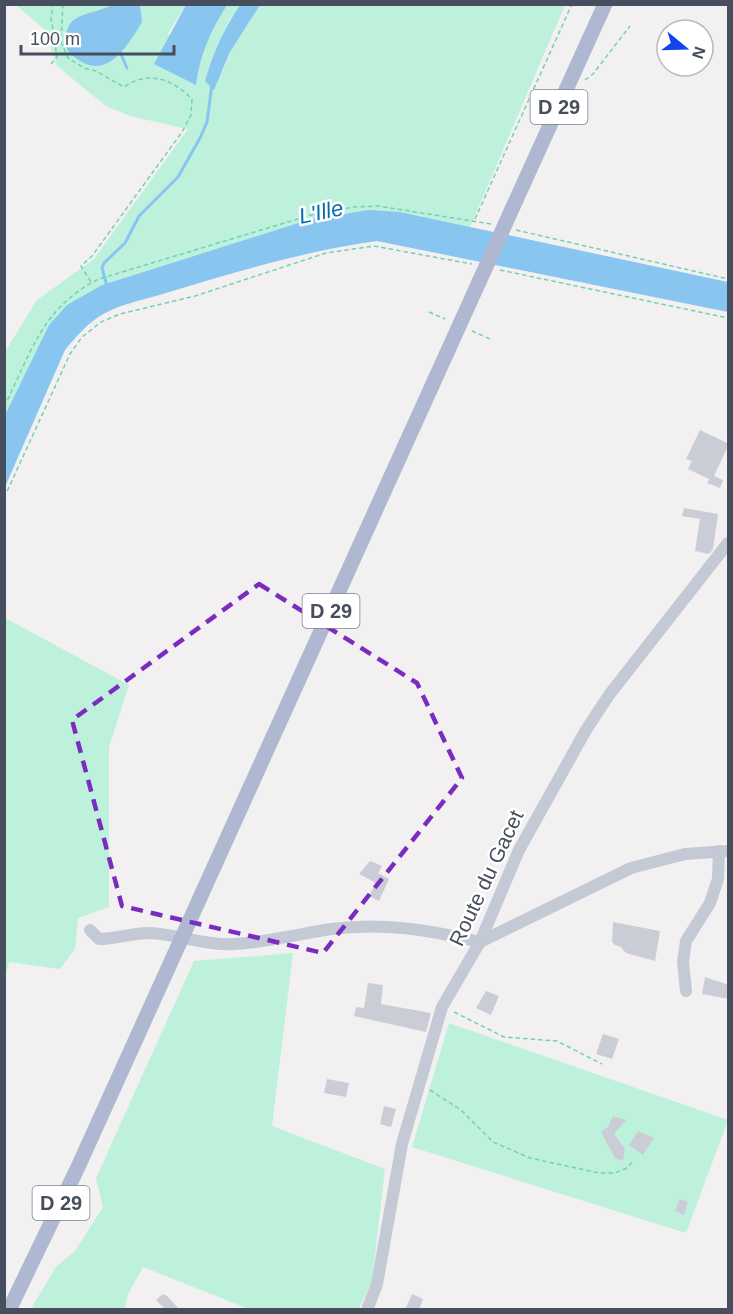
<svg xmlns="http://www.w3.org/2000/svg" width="733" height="1314" font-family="Helvetica,sans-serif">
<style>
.green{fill:#bdf1dc}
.water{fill:#88c6f0}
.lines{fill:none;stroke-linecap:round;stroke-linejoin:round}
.stream{stroke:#88c6f0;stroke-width:3}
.building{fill:#cbcdd6}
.path{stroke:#73d1b5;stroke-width:1.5;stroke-dasharray:4.5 3;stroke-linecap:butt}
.minor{stroke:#c3c9d5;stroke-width:12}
.major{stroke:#aeb8d0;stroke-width:15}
.major-bridge{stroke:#aeb8d0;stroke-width:15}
.marked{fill:none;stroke:#7b2cbf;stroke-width:4.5;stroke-dasharray:12 8;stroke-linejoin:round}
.labels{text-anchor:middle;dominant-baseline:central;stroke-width:5;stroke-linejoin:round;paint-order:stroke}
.shield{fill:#fff;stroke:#7e838e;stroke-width:1.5}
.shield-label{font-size:20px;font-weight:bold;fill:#474e5e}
.street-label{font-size:21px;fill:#474e5e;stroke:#fff}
.water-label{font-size:22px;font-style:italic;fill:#066cb2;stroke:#fff}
</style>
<rect width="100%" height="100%" fill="#f2f0f0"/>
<g class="green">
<path d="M16,5H186L168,33L196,84C200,54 212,30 227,5H240L228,23L221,76L230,52L260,5H565L470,227L400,212L346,213L311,219L102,285L49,325L5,415V352L37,300L94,259L188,129L130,116L106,106L57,66L45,30Z"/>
<path d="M5,618L129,685L109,747V907L78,918L75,949L60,969L9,962L5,979Z"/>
<path d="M293,953L272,1126L385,1169L372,1281L359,1309H249L143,1267L128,1294L125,1309L30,1310L56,1267L75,1251L103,1207L96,1178L194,961Z"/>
<path d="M449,1023L728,1120L686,1233L412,1147Z"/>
</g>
<g class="water">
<path d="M114,4L140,5L142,22C123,54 101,86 67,50C61,10 87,18 114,4Z"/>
<path d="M186,5H227C211,31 200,54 196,85L154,64Z"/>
<path d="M240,5H260L230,52L214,90L205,81C213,53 224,29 240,5Z"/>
<path d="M369,210L400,212L728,282V312L377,241C305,251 235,272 166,293C144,300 117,304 97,318C84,327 75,338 65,350L5,487V415L49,325L67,305L102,285L311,219Z"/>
</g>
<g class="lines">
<g class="stream">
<path d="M120,52L127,68"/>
<path d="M107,286L102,268L104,263L125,243L139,216L178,177L200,138L207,122L212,84"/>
</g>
</g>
<g class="building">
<path d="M700,430L729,444L714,476L723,480L720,488L707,483L709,479L688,469L692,461L686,459Z"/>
<path d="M684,508L718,514L713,549L709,554L695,551L700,519L682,516Z"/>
<path d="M370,861L382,866L378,873L389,879L379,901L369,896L376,883L359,874Z"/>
<path d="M613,922L660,931L655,961L626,953L621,947L615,945L612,942Z"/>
<path d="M705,977L729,985V999L702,994Z"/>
<path d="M368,983L383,985L381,1004L431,1013L426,1032L354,1016L356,1007L364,1008Z"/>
<path d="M486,991L499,996L491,1015L476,1008Z"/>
<path d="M603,1034L619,1039L612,1059L596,1054Z"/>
<path d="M327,1079L349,1083L346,1097L324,1093Z"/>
<path d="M384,1106L396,1109L391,1127L380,1124Z"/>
<path d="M613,1116L626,1120L614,1134L625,1149L623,1161L615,1158L601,1132L608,1127Z"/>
<path d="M638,1131L654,1138L643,1155L629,1145Z"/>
<path d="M680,1199L688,1202L684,1215L675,1211Z"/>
<path d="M163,1294L167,1296L180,1310H166L156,1300Z"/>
<path d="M412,1294L423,1299L419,1310H405Z"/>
</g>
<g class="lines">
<g class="path">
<path d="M63,4L61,42L68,58L84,68L96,71L124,87C149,70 172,79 192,99L191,115L182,132L92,256L81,266L91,282"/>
<path d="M51,64L57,57L51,18L53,4"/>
<path d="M585,80L593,74L630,26"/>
<path d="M475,219L572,4"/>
<path d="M516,230L728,279"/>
<path d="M500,270L728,318"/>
<path d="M429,312L445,319"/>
<path d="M472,331L490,339"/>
<path d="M4,407C31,353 42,307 99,279L311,215L354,207L378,206L491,224"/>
<path d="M4,498L70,354L82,337L101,322L120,314L195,296L326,253L374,246L472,264"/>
<path d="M454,1012L504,1037L557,1041L602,1064"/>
<path d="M430,1090L461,1110L493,1142L530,1158L599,1173H615L627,1168L632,1162"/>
</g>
<g class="minor">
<path d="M90,930L99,939C116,939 132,933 149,933C178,934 206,946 235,944C268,942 299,934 331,929C382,922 430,930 480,942L631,868L685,854L728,851"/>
<path d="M686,991L683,962L686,941L710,903L718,879L719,851"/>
<path d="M367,1310L377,1284L402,1144L442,1007L480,942L519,850L586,730L609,695L728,543"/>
</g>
<g class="major">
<path d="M512,209L605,4"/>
<path d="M9,1310L78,1167L479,282"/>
</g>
<path class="major-bridge" d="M479,282L512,209"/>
</g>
<path class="marked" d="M259,584L417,683L462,778L323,953L122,906L72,720Z"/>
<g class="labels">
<g class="shield">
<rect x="530.5" y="90" width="57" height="34" rx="4.5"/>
<rect x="302.5" y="594" width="57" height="34" rx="4.5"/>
<rect x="32.5" y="1186" width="57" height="34" rx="4.5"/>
</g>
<g class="shield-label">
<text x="559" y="107">D 29</text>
<text x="331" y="611">D 29</text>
<text x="61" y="1203">D 29</text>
</g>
<g class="street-label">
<text transform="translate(486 878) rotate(-65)">Route du Gacet</text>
</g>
<g class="water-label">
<text transform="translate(321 212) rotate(-12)">L'Ille</text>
</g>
</g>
<rect width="733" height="1314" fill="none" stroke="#474e5e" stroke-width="12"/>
<g transform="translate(685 48) rotate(109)"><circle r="28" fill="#ffffff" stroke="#b5b8bf" stroke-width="1.5"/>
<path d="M0-4.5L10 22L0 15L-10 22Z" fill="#1144eb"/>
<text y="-9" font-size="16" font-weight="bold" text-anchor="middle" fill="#474e5e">N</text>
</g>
<path d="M21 45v9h153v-9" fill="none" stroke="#474e5e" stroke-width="3"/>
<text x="30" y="45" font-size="18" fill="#474e5e" stroke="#ffffff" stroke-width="4.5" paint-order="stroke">100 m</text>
</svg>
